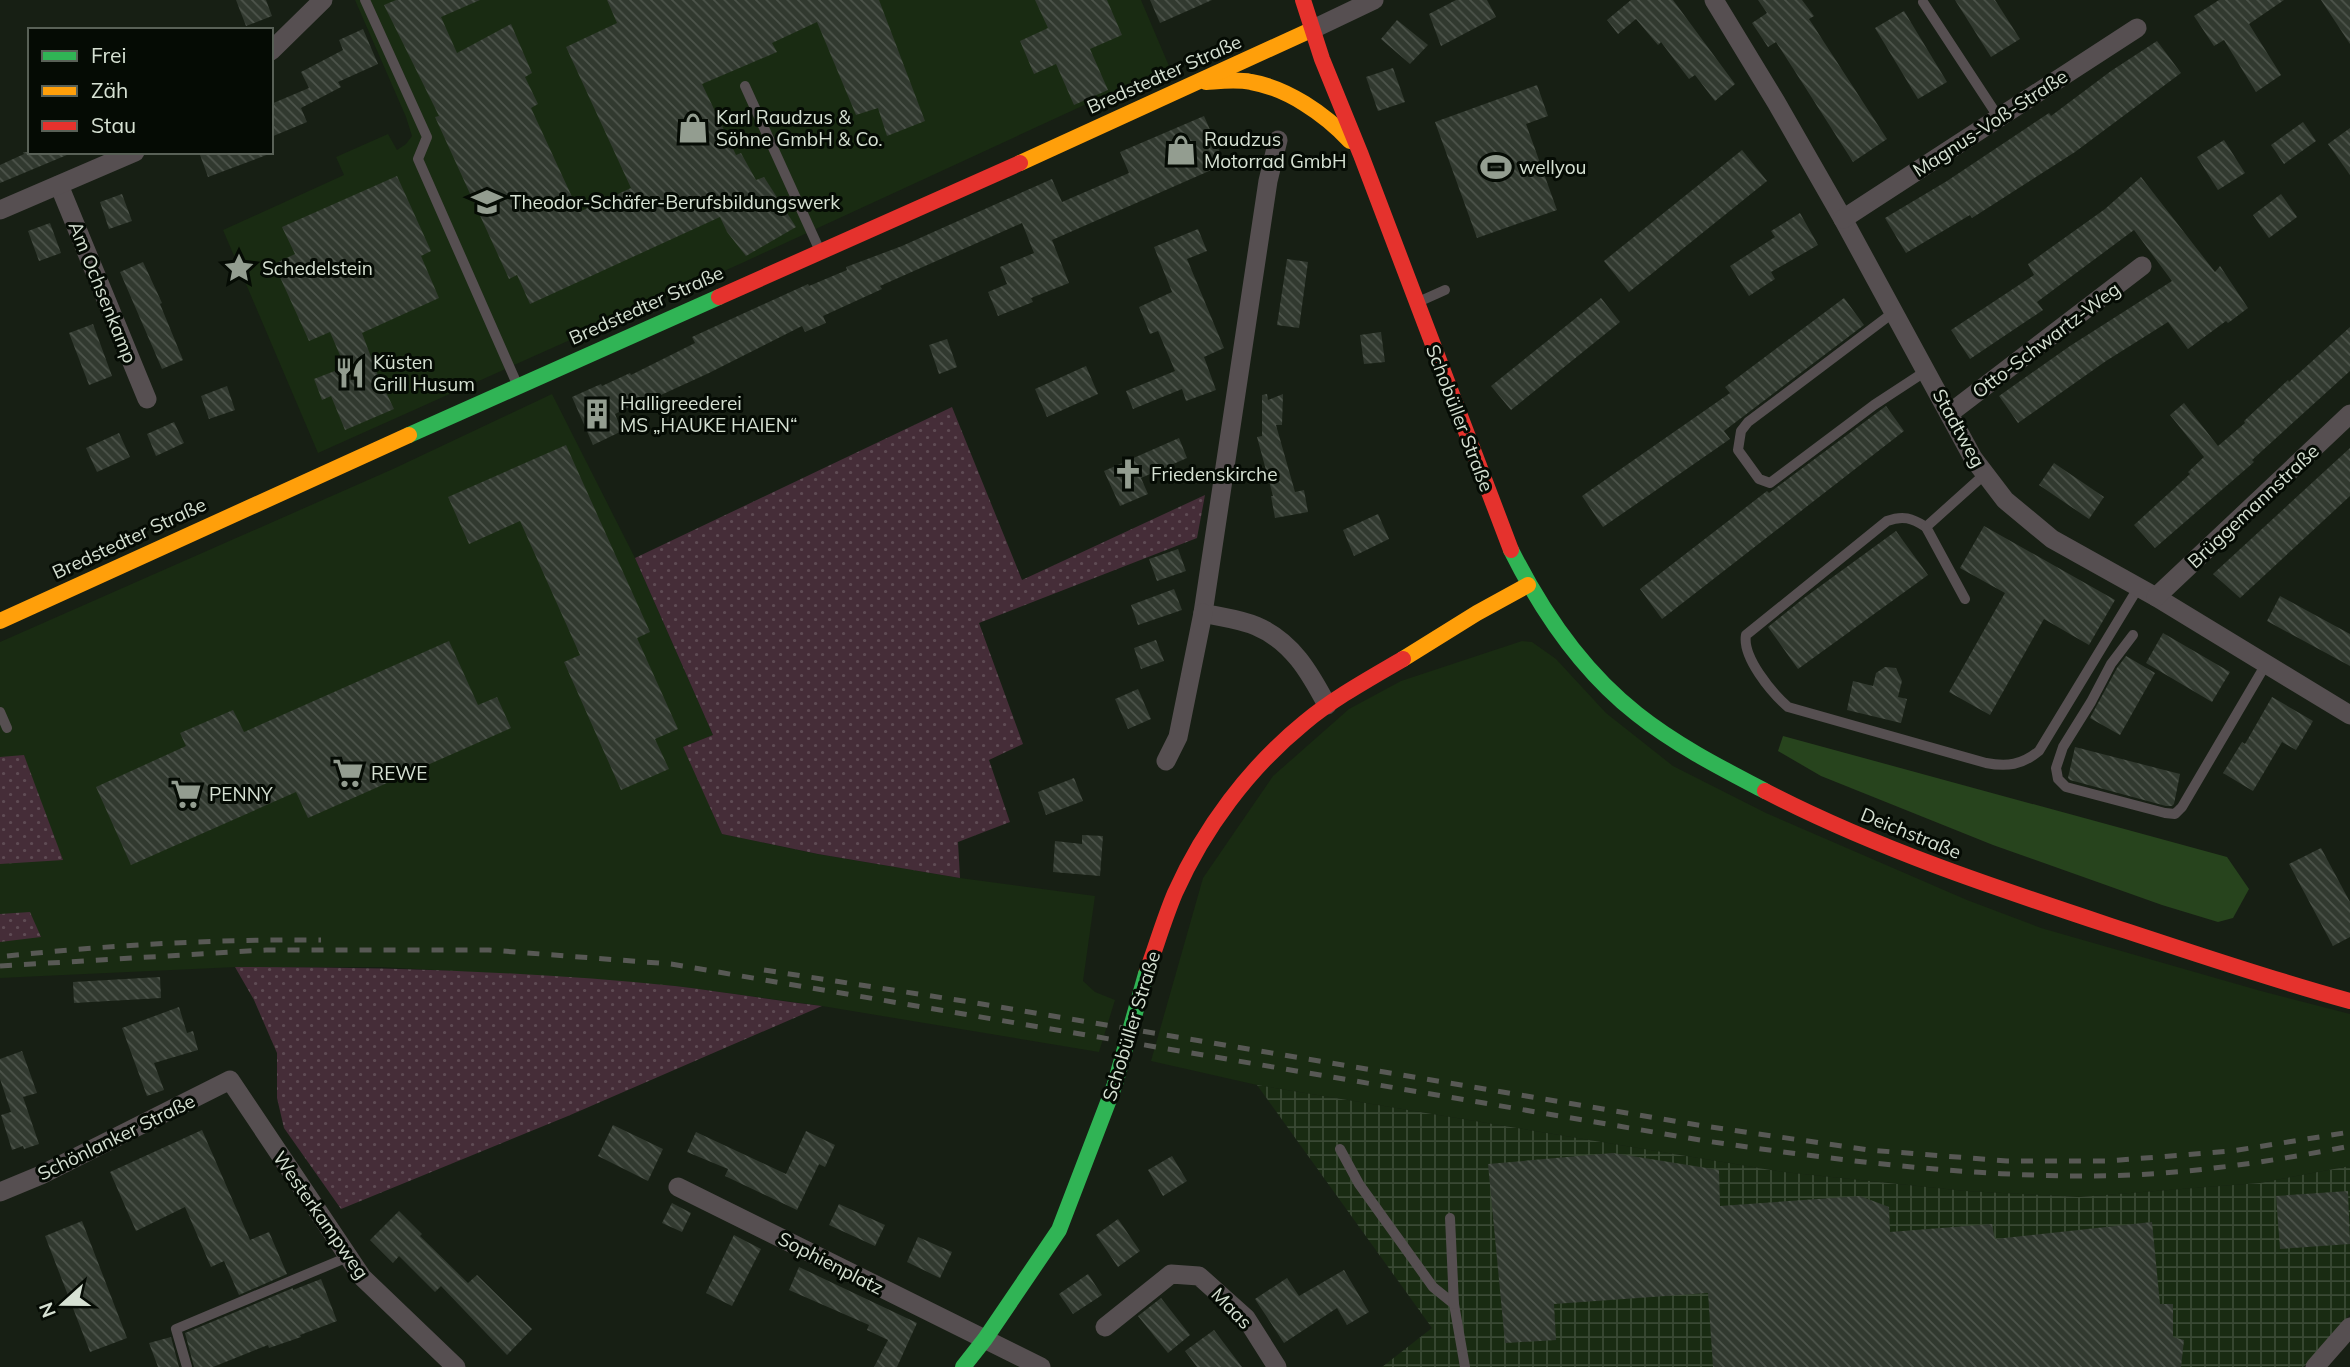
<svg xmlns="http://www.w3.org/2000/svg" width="2350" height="1367" font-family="Mulish,sans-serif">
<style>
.built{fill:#192b12}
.industrial{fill:url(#industrial-grid)}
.grass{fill:url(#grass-dots)}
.water{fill:#27441d}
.building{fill:url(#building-back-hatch)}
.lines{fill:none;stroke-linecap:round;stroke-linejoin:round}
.lane{stroke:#564f51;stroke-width:10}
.street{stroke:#564f51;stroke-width:19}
.fast{stroke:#30b455;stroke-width:16}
.slow{stroke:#ff9f0a;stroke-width:16}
.jam{stroke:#e5322d;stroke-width:16}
.rail{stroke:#585955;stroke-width:5;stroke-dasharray:12 12;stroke-linecap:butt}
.fast-bridge{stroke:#30b455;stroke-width:16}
.labels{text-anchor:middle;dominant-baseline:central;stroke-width:6;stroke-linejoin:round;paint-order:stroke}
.street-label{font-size:19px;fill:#d6e1d3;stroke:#050b04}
.poi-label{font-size:19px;fill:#d6e1d3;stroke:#050b04;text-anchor:start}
</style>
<defs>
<pattern id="industrial-grid" width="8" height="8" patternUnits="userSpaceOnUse" patternTransform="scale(1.75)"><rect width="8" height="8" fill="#192b12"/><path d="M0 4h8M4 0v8" fill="none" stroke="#3a4934"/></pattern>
<pattern id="grass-dots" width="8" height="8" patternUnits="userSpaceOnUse" patternTransform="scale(1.75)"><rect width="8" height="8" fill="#452d38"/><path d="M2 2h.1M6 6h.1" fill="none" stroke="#5f4b54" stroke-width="1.8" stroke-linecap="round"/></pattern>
<pattern id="building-back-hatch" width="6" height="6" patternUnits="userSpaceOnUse" patternTransform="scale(1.75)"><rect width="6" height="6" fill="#31392f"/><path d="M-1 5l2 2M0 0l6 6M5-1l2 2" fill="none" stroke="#4e554c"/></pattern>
</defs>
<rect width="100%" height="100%" fill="#171f14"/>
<g class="built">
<path d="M355,0H1141L1169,66L742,263L318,453L223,230L344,175L336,157L388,134L397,150L406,144L412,136L406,117Z"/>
<path d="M552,394L635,558L713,735L684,747L722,834L817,854L960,878L1095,896L1083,981L1095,992L1115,1000L1099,1052L822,1006L675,986L525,975L380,967H236L0,978V642L393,469Z"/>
<path d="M1522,641L1532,642L1556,659L1606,713L1673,766L1766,813L1967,900L2041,928L2261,991L2350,1014V1166L2260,1183L2079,1197L1965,1191L1783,1172L1257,1085L1151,1061L1203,878L1273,776L1349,709L1401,681Z"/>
</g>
<path class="industrial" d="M1257,1085L1783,1172L1965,1191L2079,1197L2260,1183L2350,1166V1314L2322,1351L2303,1367H1382L1432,1328Z"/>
<g class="grass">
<path d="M952,407L1022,580L1205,495L1197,538L979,623L1023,744L989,760L1010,822L958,842L960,878L818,854L722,834L683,747L713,735L635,558Z"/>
<path d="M24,755L63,860L0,864V757Z"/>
<path d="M30,912L41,937L0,942V914Z"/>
<path d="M235,967C382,967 529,971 675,986C724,992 773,1000 822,1006L568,1116L341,1209L284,1128L277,1098V1053L254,1000Z"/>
</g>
<path class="water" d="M1783,736L2227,857L2249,889L2233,918L2218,922L2162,905L1993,845L1821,776L1778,751Z"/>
<g class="building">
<path d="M236,0H266L272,16L246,26Z"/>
<path d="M396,0H480L441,17L457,53L511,24L532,73L525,77L538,104L531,108L579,212L631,188L566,47L617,23L607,0H879L925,121L887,136L878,108L856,115L817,22L772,43L777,52L702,84L736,155L741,153L756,180L764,177L796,227L746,256L727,232L720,217L530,304L517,275L509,279L435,117L439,116L384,5Z"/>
<path d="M1035,0H1107L1122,35L1090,49L1108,90L1074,105L1056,64L1034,74L1020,41L1048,28Z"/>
<path d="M1150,0H1212L1160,23Z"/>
<path d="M1456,0H1487L1496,17L1441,46L1429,14Z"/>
<path d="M1631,0H1673L1735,84L1715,101L1695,75L1689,79L1661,42L1658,45L1636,19L1618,34L1607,20Z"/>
<path d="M1758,0H1802L1814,16L1809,19L1887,139L1853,162L1776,42L1768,47L1752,23L1767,13Z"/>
<path d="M1955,0H1995L2020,39L1991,57Z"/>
<path d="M2219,0H2284L2249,24L2281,75L2256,92L2224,40L2214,46L2194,16Z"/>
<path d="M2321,0H2350V44Z"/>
<path d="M1904,11L1947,82L1918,99L1875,28Z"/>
<path d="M1397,20L1428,45L1410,64L1381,39Z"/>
<path d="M363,29L378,64L338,82L341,87L301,108L307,122L271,137V104L309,88L301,72L343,50L339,40Z"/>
<path d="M2157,41L2181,73L2075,152L1972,218L1970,215L1906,253L1885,218L1947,181L2049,113L2051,116L2111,71Z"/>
<path d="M1393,68L1405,102L1378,111L1366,77Z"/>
<path d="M1537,85L1548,116L1526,124L1557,210L1477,238L1435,122Z"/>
<path d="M1204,116L1225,164L1052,240L1069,283L1031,298L1033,302L998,316L988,292L1007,284L1000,267L1034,253L1022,223L880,286L882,289L823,316L826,323L805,332L802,326L709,373L650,400L649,397L615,414L622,431L593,445L572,397L601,384L602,386L630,373L631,375L695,343L692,337L808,284L809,286L847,270L846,267L902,246L1052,179L1062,202L1129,173L1120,152Z"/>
<path d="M2303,122L2316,141L2284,164L2271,145Z"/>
<path d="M2350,128V175L2328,144Z"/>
<path d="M2224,140L2245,173L2218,190L2197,157Z"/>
<path d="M1742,150L1767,181L1629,292L1604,261Z"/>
<path d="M23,152H74L0,183V165L24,154Z"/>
<path d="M199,152H268L269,154L208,177Z"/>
<path d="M397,176L431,251L421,256L439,298L362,333L377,373L394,409L345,430L331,396L322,400L314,379L345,367L330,332L309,341L274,264L295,254L282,227Z"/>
<path d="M2141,177L2215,272L2220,266L2248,308L2228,323L2226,321L2188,349L2168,322L2106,361L2018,423L1999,396L2070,346L2172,281L2134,230L2037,302L2043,310L1970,359L1951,330L2034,275L2028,264L2105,209Z"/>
<path d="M122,194L132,221L109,229L100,202Z"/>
<path d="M2281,194L2297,217L2269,238L2253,215Z"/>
<path d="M1800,213L1818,245L1771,272L1775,279L1749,296L1730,266L1775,237L1771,231Z"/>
<path d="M50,223L61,253L39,261L28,231Z"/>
<path d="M1198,229L1207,251L1187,259L1224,348L1204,357L1216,390L1186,401L1182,389L1133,409L1126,391L1175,371L1158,331L1150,334L1139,307L1172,292L1154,247Z"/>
<path d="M1287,259L1308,262L1299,328L1277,325Z"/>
<path d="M143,262L162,303L160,304L183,360L162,369L120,272Z"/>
<path d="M1601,298L1620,322L1511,410L1491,386Z"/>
<path d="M1844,298L1864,325L1724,431L1730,439L1603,527L1582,496L1730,393L1725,387Z"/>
<path d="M93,324L112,376L89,385L69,333Z"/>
<path d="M2350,327V371L2252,460L2254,462L2155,548L2134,525L2190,474L2188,472L2204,457L2170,415L2184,403L2218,446L2245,423L2244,421L2288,380L2289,382Z"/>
<path d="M1381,332L1385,362L1364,364L1360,335Z"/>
<path d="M947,339L957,367L939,374L929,345Z"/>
<path d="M1086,366L1098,394L1047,417L1035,389Z"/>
<path d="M227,386L235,410L209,419L201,396Z"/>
<path d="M1267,394L1268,400L1283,394L1282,425H1276L1295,492L1304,490L1308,512L1275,518L1271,496H1273L1257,437L1262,436V395Z"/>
<path d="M1886,406L1904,431L1662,619L1640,589L1767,491L1769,493Z"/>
<path d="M174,422L184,443L156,456L147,434Z"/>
<path d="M119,433L130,457L97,472L86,448Z"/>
<path d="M1179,438L1187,458L1141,478L1148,494L1120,506L1104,471Z"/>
<path d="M566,445L650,632L637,638L678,729L655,739L669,769L621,790L564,662L580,655L520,521L469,544L448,497Z"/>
<path d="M2350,448V496L2240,598L2213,574Z"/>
<path d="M2054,463L2104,497L2089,519L2039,485Z"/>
<path d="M1378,514L1389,539L1354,556L1343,530Z"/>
<path d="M1984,526L2115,600L2089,645L2044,619L1990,715L1949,692L2005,593L1960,568Z"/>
<path d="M1896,531L1928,575L1798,669L1768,627L1804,598Z"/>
<path d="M1178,549L1186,571L1157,581L1149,559Z"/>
<path d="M1174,589L1182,610L1138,625L1131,605Z"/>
<path d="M2280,596L2350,634V666L2267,621Z"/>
<path d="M2163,633L2230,672L2212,702L2146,663Z"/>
<path d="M1156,640L1164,661L1141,669L1134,648Z"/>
<path d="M449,641L478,705L497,697L511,728L308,818L296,792L131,865L96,787L186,746L180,733L233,710L244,732Z"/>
<path d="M2126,656L2155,673L2120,735L2090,718L2117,668Z"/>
<path d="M1885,667L1896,668L1902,681L1898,697L1907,699L1901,723L1847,710L1853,681L1873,686L1876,673Z"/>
<path d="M1138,689L1151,719L1128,729L1115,699Z"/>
<path d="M2272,697L2313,721L2296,750L2282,742L2253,791L2223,773L2242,742L2245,744Z"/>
<path d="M2075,747L2180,774L2174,804L2172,806H2166L2070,780L2068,778Z"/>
<path d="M1074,778L1083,801L1046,815L1038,792Z"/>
<path d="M1082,835L1103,836L1100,876L1053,872L1055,841L1082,844Z"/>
<path d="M2321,848L2350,902V937L2333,946L2289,864Z"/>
<path d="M160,977L161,998L74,1003L73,982Z"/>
<path d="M179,1007L187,1033L193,1031L198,1050L154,1063L164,1090L147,1096L122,1028Z"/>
<path d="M22,1051L37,1093L23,1097L39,1144L24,1149L23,1146L12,1150L1,1115L11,1112L0,1079V1059Z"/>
<path d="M613,1125L663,1149L648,1181L598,1156Z"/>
<path d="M202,1130L250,1240L269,1232L287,1274L239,1295L224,1261L211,1267L185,1207L136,1231L110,1172Z"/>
<path d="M806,1131L835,1145L825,1167L819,1164L797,1210L725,1176L728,1169L687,1152L696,1132L786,1174Z"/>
<path d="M1613,1153L1719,1170L1720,1206L1860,1196L1889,1207L1890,1232L1992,1224L1995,1239L2152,1222L2160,1304H2173V1337L2184,1340L2181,1367H1713L1708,1293L1554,1304L1556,1340L1505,1343L1488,1164Z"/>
<path d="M1172,1156L1187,1181L1163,1196L1148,1170Z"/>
<path d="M2348,1191L2350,1244L2280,1249L2276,1196Z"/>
<path d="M672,1203L691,1213L682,1232L662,1223Z"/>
<path d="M839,1204L885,1225L875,1246L829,1225Z"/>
<path d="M399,1211L422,1234L420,1236L468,1283L477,1275L532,1329L507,1355L441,1286L435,1292L399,1256L393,1263L370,1240Z"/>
<path d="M1118,1219L1140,1251L1118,1267L1096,1235Z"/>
<path d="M82,1221L127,1338L90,1352L45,1236Z"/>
<path d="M734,1235L761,1249L732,1306L706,1293Z"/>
<path d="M918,1237L952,1252L940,1278L907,1262Z"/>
<path d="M799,1267L917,1323L897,1367H874L888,1340L867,1330L869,1325L789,1290Z"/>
<path d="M1344,1270L1369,1312L1347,1325L1337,1308L1284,1343L1255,1299L1287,1278L1299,1296Z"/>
<path d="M1088,1274L1102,1295L1073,1314L1059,1294Z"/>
<path d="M321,1279L337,1321L300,1335L301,1337L269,1348L268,1345L213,1367H194L185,1333L293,1288V1290Z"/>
<path d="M1161,1298L1190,1335L1168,1353L1138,1316Z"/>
<path d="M1214,1330L1242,1367H1197L1185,1351Z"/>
<path d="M171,1337L179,1367H158L149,1343Z"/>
</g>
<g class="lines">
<g class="lane">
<path d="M365,0L427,137L418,159L517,384"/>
<path d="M1923,2L1999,118"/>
<path d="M745,86L820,251"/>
<path d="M1416,303L1445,290"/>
<path d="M1894,312L1748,422L1741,431L1738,450L1759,479L1770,483L1874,405L1926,371"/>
<path d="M1926,527C1912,518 1903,515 1887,521L1746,635C1742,657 1771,692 1788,707L1986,763C2007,767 2022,765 2039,751L2138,588"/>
<path d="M1965,599L1926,527L1985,474"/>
<path d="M2133,635L2111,664L2091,702L2063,747L2056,768L2058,779L2066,787L2165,813L2175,814L2182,807L2266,664"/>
<path d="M0,712L7,728"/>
<path d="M1340,1149L1359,1184L1433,1287L1454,1304L1465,1367"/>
<path d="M1450,1218L1454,1304"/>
<path d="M187,1367L176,1329L348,1257"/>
</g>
<g class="street">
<path d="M1714,0L1776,102L1843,219L1973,458L2005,500L2052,539L2156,597L2350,715"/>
<path d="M1311,30L1374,0"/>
<path d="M271,51L323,0"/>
<path d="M1278,140L1268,181L1203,613C1220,617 1240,619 1256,626C1292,641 1310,673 1327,705"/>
<path d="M59,185L147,399"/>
<path d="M0,210L135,152"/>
<path d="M1843,219L2137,28"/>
<path d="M1950,413L2142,266"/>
<path d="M2156,597L2350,414"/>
<path d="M1166,761L1178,737L1203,613"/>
<path d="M678,1187L1041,1367"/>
<path d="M0,1192L41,1175L230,1080L362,1277L456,1367"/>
<path d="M1105,1327L1171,1274L1199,1276L1246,1318L1277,1367"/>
<path d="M2315,1367L2350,1327"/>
</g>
<g class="fast">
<path d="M409,435L719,297"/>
<path d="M1511,550C1542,612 1582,671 1637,714C1676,745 1721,768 1765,791"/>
<path d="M963,1367L985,1339L1059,1230L1115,1084"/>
</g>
<g class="slow">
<path d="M1206,82C1221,81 1236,79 1251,82C1287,88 1325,114 1350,141"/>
<path d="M1020,163L1311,30"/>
<path d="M0,621L409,435"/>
<path d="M1403,659L1477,613L1528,585"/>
</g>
<g class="jam">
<path d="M1303,0L1322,59L1361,155L1511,550"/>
<path d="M719,297L1020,163"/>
<path d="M1765,791C1875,848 1993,887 2111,926C2191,952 2269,979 2350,1001"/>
<path d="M1146,974C1156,947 1164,919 1175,893C1204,828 1249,768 1304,723C1334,698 1369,679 1403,659"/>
</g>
<g class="rail">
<path d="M7,956C111,945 216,939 321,940"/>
<path d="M0,966L266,950H489L671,964L1706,1141C1829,1159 1952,1175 2076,1176C2167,1177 2260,1164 2350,1146"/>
<path d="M764,970L970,1002L1704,1126L1869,1150L2007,1161H2108L2232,1151L2350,1132"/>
</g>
<path class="fast-bridge" d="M1115,1084L1146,974"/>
</g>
<defs>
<g id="shop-bare" transform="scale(2.415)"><path d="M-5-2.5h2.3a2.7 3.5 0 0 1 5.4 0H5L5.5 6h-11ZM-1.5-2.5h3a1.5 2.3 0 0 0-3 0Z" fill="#939d90" stroke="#050b04" stroke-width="2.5" paint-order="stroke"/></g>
<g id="stadium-bare" transform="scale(2.415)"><path d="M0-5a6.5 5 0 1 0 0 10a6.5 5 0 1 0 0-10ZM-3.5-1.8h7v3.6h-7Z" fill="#939d90" stroke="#050b04" stroke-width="2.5" paint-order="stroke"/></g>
<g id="school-bare" transform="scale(2.415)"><path d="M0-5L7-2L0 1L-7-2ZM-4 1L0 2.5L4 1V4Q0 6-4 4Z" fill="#939d90" stroke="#050b04" stroke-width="2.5" paint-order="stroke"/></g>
<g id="sight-bare" transform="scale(2.415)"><path d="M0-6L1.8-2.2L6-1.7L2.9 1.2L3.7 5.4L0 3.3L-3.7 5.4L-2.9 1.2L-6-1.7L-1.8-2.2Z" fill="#939d90" stroke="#050b04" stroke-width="2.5" paint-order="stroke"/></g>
<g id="restaurant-bare" transform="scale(2.415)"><path d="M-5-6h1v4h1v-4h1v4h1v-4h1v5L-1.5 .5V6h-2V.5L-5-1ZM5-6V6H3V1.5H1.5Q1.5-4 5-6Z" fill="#939d90" stroke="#050b04" stroke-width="2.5" paint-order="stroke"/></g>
<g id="building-bare" transform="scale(2.415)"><path d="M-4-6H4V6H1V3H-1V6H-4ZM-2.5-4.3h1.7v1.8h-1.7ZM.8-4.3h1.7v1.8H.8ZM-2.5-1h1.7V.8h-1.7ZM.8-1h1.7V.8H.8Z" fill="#939d90" stroke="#050b04" stroke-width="2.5" paint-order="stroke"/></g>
<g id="church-bare" transform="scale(2.415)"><path d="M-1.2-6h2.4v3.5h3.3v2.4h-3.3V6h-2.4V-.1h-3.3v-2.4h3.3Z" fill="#939d90" stroke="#050b04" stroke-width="2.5" paint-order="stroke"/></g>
<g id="supermarket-bare" transform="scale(2.415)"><path d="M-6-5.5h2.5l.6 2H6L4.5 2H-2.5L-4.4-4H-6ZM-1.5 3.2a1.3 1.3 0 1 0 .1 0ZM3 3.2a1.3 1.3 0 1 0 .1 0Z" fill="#939d90" stroke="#050b04" stroke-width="2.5" paint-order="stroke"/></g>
</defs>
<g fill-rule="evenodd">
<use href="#shop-bare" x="693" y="128"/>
<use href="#shop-bare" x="1181" y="150"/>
<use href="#stadium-bare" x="1496" y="167"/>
<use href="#school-bare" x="487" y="202"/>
<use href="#sight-bare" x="239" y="268"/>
<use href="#restaurant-bare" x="350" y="373"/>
<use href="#building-bare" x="597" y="414"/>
<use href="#church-bare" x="1128" y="474"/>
<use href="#supermarket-bare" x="348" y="773"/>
<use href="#supermarket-bare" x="186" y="794"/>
</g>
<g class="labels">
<g class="street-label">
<text transform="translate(1164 74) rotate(-24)">Bredstedter Straße</text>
<text transform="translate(1990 123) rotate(-33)">Magnus-Voß-Straße</text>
<text transform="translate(103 292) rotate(68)">Am Ochsenkamp</text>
<text transform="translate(646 305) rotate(-24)">Bredstedter Straße</text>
<text transform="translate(2046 340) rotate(-37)">Otto-Schwartz-Weg</text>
<text transform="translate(1460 418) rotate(69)">Schobüller Straße</text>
<text transform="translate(1959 428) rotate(61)">Stadtweg</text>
<text transform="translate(2253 506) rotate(-43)">Brüggemannstraße</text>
<text transform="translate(129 538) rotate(-25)">Bredstedter Straße</text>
<text transform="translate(1911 833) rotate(22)">Deichstraße</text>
<text transform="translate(1131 1026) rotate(-73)">Schobüller Straße</text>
<text transform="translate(116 1137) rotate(-26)">Schönlanker Straße</text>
<text transform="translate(321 1215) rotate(55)">Westerkampweg</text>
<text transform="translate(831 1263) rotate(27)">Sophienplatz</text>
<text transform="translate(1232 1308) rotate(46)">Maas</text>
</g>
<g class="poi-label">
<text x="716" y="117">Karl Raudzus &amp;<tspan x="716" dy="22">Söhne GmbH &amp; Co.</tspan></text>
<text x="1204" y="139">Raudzus<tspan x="1204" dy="22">Motorrad GmbH</tspan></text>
<text x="1519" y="167">wellyou</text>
<text x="510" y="202">Theodor-Schäfer-Berufsbildungswerk</text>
<text x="262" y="268">Schedelstein</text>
<text x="373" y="362">Küsten<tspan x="373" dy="22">Grill Husum</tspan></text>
<text x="620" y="403">Halligreederei<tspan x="620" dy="22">MS „HAUKE HAIEN“</tspan></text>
<text x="1151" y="474">Friedenskirche</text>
<text x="371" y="773">REWE</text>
<text x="209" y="794">PENNY</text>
</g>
</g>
<rect x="28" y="28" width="245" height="126" fill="#050b04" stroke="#596157" stroke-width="2"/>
<rect x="42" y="51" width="35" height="10" fill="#30b455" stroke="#596157" stroke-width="2"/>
<text x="91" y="63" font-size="21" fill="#d6e1d3">Frei</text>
<rect x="42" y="86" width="35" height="10" fill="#ff9f0a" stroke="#596157" stroke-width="2"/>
<text x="91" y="98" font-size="21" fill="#d6e1d3">Zäh</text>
<rect x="42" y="121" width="35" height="10" fill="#e5322d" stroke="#596157" stroke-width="2"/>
<text x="91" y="133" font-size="21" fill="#d6e1d3">Stau</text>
<g transform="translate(63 1304) rotate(249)" stroke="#050b04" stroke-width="5" paint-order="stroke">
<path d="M0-5L12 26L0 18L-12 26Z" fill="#d6e1d3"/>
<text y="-10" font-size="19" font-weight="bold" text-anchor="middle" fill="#d6e1d3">N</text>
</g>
</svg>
